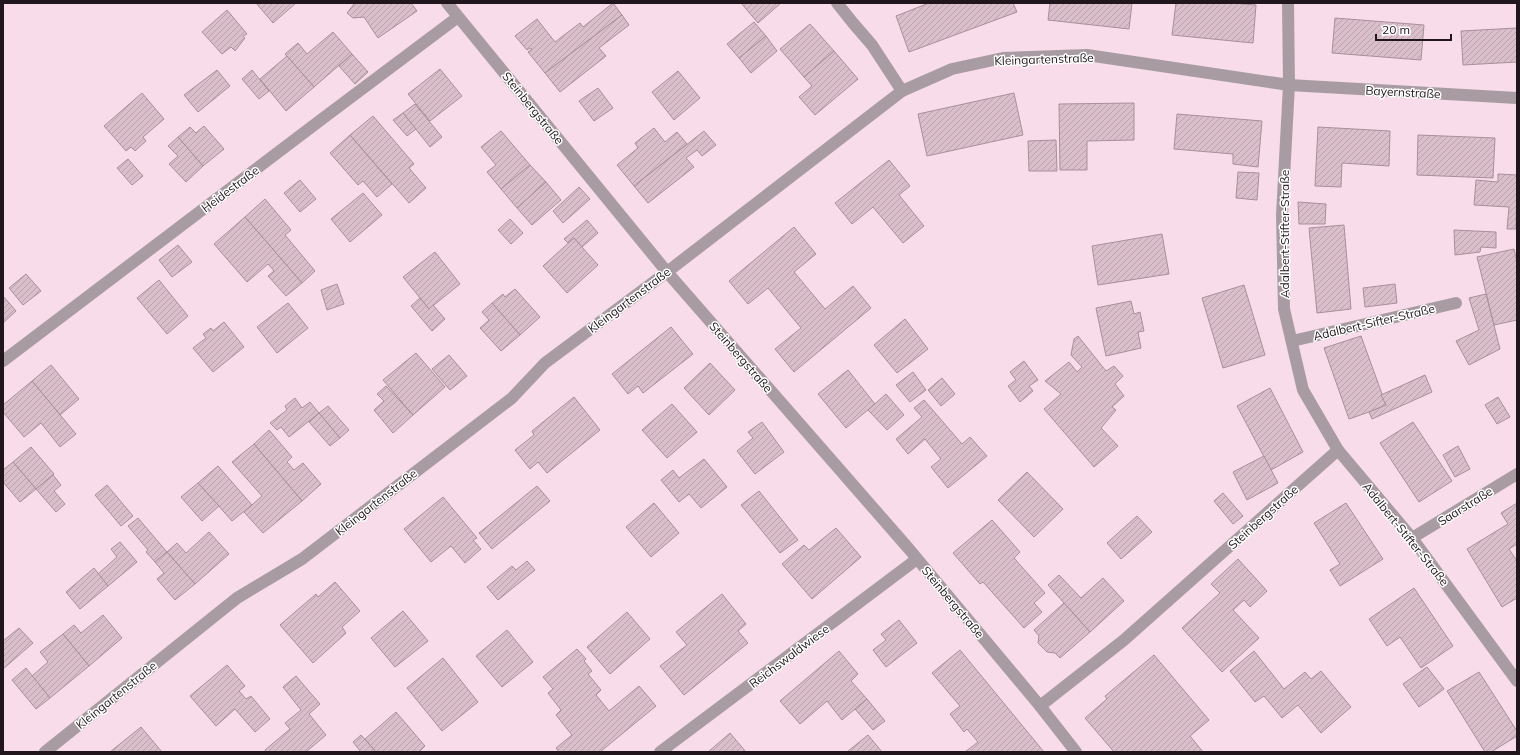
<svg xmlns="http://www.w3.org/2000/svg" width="1520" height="755" font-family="Mulish,sans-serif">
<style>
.building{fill:url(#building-hatch);stroke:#a98f9b}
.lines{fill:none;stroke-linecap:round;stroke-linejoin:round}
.minor{stroke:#a89ca2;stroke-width:12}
.labels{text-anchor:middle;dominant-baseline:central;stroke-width:3;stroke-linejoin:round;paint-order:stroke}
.street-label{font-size:12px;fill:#20161b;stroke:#fff}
</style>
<defs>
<pattern id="building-hatch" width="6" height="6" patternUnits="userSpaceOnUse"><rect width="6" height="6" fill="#dabfcb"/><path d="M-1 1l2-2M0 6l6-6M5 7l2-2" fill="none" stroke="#bba3ae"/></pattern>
</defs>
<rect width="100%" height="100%" fill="#f8dce9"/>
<g class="building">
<path d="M256,3H296L273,23Z"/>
<path d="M354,3H411L417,11L378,38L364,17L353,18L347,13L354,4Z"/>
<path d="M613,3L622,15L545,73L528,52L532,49L530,48L527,50L515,36L537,19L555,42L580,23L583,27Z"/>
<path d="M741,3H781L758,23Z"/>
<path d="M929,3H1013L1017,12L909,52L896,16Z"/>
<path d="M1050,3H1132L1129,29L1048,20Z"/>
<path d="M1176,3H1232L1256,5L1253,43L1172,35Z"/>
<path d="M227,10L247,34L243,36L245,38L235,51L231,47L222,54L202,32Z"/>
<path d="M622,15L629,25L599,48L606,56L560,92L545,73Z"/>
<path d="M1335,18L1424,25L1421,60L1332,53Z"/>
<path d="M754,22L766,36L739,58L727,44Z"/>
<path d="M810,24L834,51L804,77L780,49Z"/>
<path d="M1517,28V62L1463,65L1461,31Z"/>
<path d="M333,32L352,54L314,87L285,54L298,43L307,54Z"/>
<path d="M766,36L777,51L751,73L739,58Z"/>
<path d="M834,51L858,79L815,115L799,97L812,86L804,77Z"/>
<path d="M352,54L368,72L355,84L339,66Z"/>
<path d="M287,56L314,87L286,111L260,79Z"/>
<path d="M440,69L462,96L430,121L408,94Z"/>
<path d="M217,70L230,86L198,112L184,95Z"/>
<path d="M252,70L269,91L259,99L242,79Z"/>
<path d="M678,71L700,98L674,120L652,92Z"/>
<path d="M598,88L613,108L594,121L579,101Z"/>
<path d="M142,93L164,119L143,137L146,141L135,151L131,147L126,151L104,126Z"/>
<path d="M1014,93L1023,135L927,156L918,114Z"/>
<path d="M1134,103V140L1087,141V170H1060L1059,104Z"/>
<path d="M415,104L442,137L430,147L403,113Z"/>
<path d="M403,113L416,129L407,136L393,120Z"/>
<path d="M1177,114L1262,121L1258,167L1233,164V154L1174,149Z"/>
<path d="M373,116L414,164L409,168L426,188L409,203L350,135Z"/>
<path d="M204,126L224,149L203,166L178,137L190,127L196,133Z"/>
<path d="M1318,127L1390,131L1389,166L1342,163L1341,187L1315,186Z"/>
<path d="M654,128L665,142L677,132L687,144L634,186L617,165L638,148L635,143Z"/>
<path d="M501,131L530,165L501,189L487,172L496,165L481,147Z"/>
<path d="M704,131L716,145L702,156L697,150L686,158L694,167L648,203L634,186Z"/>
<path d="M350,135L392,184L377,197L363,181L358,185L330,153Z"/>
<path d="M1418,135L1495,138L1493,178L1417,175Z"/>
<path d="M178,137L203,166L186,182L169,164L178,156L168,146Z"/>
<path d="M1056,140L1057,171H1029L1028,141Z"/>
<path d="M128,159L143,176L132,185L117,168Z"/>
<path d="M889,160L910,186L899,195L924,226L903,243L873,207L852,224L835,203Z"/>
<path d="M530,165L546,182L517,208L501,189Z"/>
<path d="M1238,172L1259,173L1257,200L1236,198Z"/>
<path d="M1498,174L1517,175L1516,229H1507L1509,207L1474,205L1476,180L1498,182Z"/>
<path d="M300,180L316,199L300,212L284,193Z"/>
<path d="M546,182L561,200L532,225L517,208Z"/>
<path d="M579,187L590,199L563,223L553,211Z"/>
<path d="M363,193L382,215L350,242L331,219Z"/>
<path d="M265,199L291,230L285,235L315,271L302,283L245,217Z"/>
<path d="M1298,202L1326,204L1325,224H1299Z"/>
<path d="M245,217L302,283L286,296L268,276L274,271L268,264L247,282L214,244Z"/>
<path d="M510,219L523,233L511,244L498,230Z"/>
<path d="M587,220L598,233L582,247L574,238L568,243L564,239Z"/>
<path d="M1344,225L1351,309L1317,313L1309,228Z"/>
<path d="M794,227L816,254L794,272L825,309L853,286L871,308L794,372L775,349L801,328L768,288L748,304L729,281Z"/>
<path d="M1454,230L1496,232V248L1481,247L1480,252L1455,255Z"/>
<path d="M1162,234L1169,274L1098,285L1092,246Z"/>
<path d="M574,238L598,265L567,293L543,266Z"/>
<path d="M178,245L192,262L172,277L159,260Z"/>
<path d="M1514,249L1517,262V320L1494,325L1477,257Z"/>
<path d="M435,252L460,284L429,309L403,277Z"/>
<path d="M26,274L41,291L23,305L9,288Z"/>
<path d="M159,280L188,316L167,334L137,298Z"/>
<path d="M337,284L344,304L327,310L321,290Z"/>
<path d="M1395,284L1397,303L1365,307L1363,288Z"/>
<path d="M1244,285L1265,355L1223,368L1202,298Z"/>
<path d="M515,289L540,317L520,335L492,303L503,294L505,297Z"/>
<path d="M1486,294L1500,349L1469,365L1456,341L1479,330L1469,298Z"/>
<path d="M3,296L16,311L3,323Z"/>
<path d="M420,298L429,309L433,305L445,319L432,331L411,306Z"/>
<path d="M1131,301L1134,314L1140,312L1144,331L1138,332L1141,348L1106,356L1096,308Z"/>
<path d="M288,303L308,328L277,353L257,327Z"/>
<path d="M492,303L520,335L501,351L480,328L489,320L482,312Z"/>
<path d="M905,319L928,349L897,373L874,345Z"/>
<path d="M224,322L244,347L213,372L193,348L206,338L203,334L211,328L213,331Z"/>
<path d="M671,327L693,354L643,393L638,386L628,394L612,374Z"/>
<path d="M1078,336L1106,371L1114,366L1123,376L1115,384L1124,396L1112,407L1116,410L1101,428L1118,446L1094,467L1044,409L1061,394L1045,381L1069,362L1077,372L1082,367L1071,355L1074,339Z"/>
<path d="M1361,336L1386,405L1369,412L1349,419L1324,348Z"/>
<path d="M416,353L445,387L413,415L383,380Z"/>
<path d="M449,355L467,376L450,390L432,369Z"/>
<path d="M1024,361L1038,380L1029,386L1033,391L1020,402L1008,386L1016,380L1010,372Z"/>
<path d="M710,363L735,390L709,415L684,388Z"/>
<path d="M51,365L79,399L60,415L32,381Z"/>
<path d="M848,370L875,404L846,428L818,394Z"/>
<path d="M913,372L926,390L910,402L896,385Z"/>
<path d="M1425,375L1432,392L1372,419L1369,412L1386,405L1381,395Z"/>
<path d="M942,378L955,394L941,406L928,390Z"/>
<path d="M32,381L76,434L60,447L41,423L24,437L3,412V405Z"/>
<path d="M386,386L413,415L393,433L374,410L384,401L377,394Z"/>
<path d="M1270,388L1303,452L1271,470L1237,406Z"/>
<path d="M886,394L904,415L887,430L868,410Z"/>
<path d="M574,397L600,430L547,473L538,462L530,469L515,450L534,435L532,431Z"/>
<path d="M1498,397L1510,417L1497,424L1485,405Z"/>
<path d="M295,398L302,408L310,402L319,413L289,437L281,427L277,430L270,423L287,410L285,406Z"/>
<path d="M924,400L962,444L970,437L987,456L948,488L931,467L941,459L925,439L908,454L896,439L922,417L914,408Z"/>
<path d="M672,404L697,432L667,458L642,430Z"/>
<path d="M328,406L349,430L340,438L319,413Z"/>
<path d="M319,413L340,438L330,446L309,422Z"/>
<path d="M762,422L784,452L755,474L737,451L753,438L748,432Z"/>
<path d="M1413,422L1452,481L1419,502L1380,443Z"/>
<path d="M269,430L292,457L287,462L294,470L303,463L321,484L302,501L254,444Z"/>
<path d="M254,444L302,501L263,533L244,512L262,496L232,462Z"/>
<path d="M1458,446L1470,469L1455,477L1443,455Z"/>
<path d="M31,447L54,474L36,489L13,462Z"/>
<path d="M1264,456L1278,483L1247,500L1233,472Z"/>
<path d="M704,459L727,487L701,508L689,494L679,502L661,480L673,470L679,478Z"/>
<path d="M13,462L36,489L20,502L3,482V470Z"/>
<path d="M218,466L252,505L232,521L198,483Z"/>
<path d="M1027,472L1063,509L1034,537L998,500Z"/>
<path d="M53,475L61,485L54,491L65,504L56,512L36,489Z"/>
<path d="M198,483L219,506L202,521L181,497Z"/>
<path d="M107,485L133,516L121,526L95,495Z"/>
<path d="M537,486L550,501L492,549L479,533Z"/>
<path d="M759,491L798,540L780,553L741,505Z"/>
<path d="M1223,493L1243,516L1233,524L1214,501Z"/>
<path d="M443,497L477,538L473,540L481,549L465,563L451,546L431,562L404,529Z"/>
<path d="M654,503L679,533L651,557L626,527Z"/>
<path d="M1346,503L1383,559L1340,586L1330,570L1340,564L1314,523Z"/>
<path d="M1517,503V544L1509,549L1517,561V598L1502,607L1467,549L1508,524L1501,513Z"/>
<path d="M1137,516L1152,532L1121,559L1107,543Z"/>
<path d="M138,518L167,552L155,562L146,552L148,550L128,526Z"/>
<path d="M992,520L1020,552L1014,558L1045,593L1034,603L1042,612L1024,628L983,582L980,584L953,553Z"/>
<path d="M836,528L861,557L812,599L782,564L804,545L809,550Z"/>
<path d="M209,532L229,554L195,584L167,552L177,543L186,553Z"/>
<path d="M120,542L137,562L108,586L98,574L117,557L111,549Z"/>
<path d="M167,552L195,584L175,600L157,579L164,573L155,562Z"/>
<path d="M1238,559L1267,591L1250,607L1244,600L1233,610L1259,638L1222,672L1182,628L1220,593L1211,584Z"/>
<path d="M527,561L535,570L498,600L487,587L512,566L516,570Z"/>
<path d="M94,568L108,586L80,609L66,592Z"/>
<path d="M1059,575L1081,598L1103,578L1124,601L1090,632L1048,585Z"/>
<path d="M335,582L360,611L342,627L346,633L313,663L280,625L316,594L318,597Z"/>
<path d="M1414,588L1453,646L1421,668L1400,637L1387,646L1369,619Z"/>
<path d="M722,594L746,624L738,631L748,643L684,695L660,666L687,645L676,632Z"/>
<path d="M1064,603L1090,632L1060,658L1055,653L1047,652L1038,643L1039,636L1034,630Z"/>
<path d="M403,611L428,641L395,667L371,638Z"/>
<path d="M627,612L650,639L610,674L587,647Z"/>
<path d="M103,615L122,638L89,666L63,634L74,625L81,633Z"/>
<path d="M899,620L917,643L886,667L873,650L886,640L881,634Z"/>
<path d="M19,628L33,643L3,669V641Z"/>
<path d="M507,630L533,662L502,687L476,656Z"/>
<path d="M63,634L89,666L50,698L32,676L48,662L40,652Z"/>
<path d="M577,649L586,659L584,661L592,671L588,674L601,690L596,695L609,711L639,686L656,706L600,752H559L556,748L572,735L556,715L561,710L548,693L553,689L543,677Z"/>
<path d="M960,650L1044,752H965L978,742L967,729L964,732L950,714L960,706L932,673Z"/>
<path d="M839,651L858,674L851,681L867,699L842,720L827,701L800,724L780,701Z"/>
<path d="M1254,651L1284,689L1305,672L1311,679L1321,671L1351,707L1321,733L1298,705L1282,718L1264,696L1255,702L1230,671Z"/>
<path d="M1154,655L1209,720L1190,736L1203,752H1114L1085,718L1107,699L1105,696Z"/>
<path d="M443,658L478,702L442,731L407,688Z"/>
<path d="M227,665L245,686L239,691L246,699L251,696L270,719L255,732L235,709L216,726L190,696Z"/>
<path d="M1427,667L1444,689L1419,707L1403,684Z"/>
<path d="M26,668L50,698L36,709L12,680Z"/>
<path d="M1479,672L1517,731V736L1491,752H1485L1447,691Z"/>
<path d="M296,676L320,704L309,714L326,735L306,752H266L265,750L290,729L285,723L301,710L283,687Z"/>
<path d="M867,699L885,721L873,730L855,709Z"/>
<path d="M396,712L425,746L419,752H376L365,739Z"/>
<path d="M141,727L162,752H110Z"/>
<path d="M730,733L746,752H708Z"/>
<path d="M361,735L376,752H361L353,742Z"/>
<path d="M868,735L882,752H847Z"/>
</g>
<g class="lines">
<g class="minor">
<path d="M447,3L667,272L909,549L1040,706L1076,752"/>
<path d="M837,3L853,23L872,45L902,91"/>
<path d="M1288,3L1289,85L1282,215L1284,309L1303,390L1338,450L1412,538L1517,681"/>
<path d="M1292,341L1456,303"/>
<path d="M3,361L322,119L458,17"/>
<path d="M1412,538L1517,474"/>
<path d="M1040,706L1124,640L1338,450"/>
<path d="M45,752L237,598L302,559L512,398L545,363L667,272L902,91L952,69L1003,58L1087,55L1289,85L1517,98"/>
<path d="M660,752L917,559"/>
</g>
</g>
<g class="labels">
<g class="street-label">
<text transform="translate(1044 59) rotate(-2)">Kleingartenstraße</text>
<text transform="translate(1403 92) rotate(3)">Bayernstraße</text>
<text transform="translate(533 108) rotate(51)">Steinbergstraße</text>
<text transform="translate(230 189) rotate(-37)">Heidestraße</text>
<text transform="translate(1284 234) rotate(-90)">Adalbert-Stifter-Straße</text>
<text transform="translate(629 300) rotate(-37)">Kleingartenstraße</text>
<text transform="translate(1374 322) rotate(-13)">Adalbert-Sifter-Straße</text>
<text transform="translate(741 357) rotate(49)">Steinbergstraße</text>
<text transform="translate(376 502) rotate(-38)">Kleingartenstraße</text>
<text transform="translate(1465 506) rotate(-32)">Saarstraße</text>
<text transform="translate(1263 517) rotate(-42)">Steinbergstraße</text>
<text transform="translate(1406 534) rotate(51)">Adalbert-Stifter-Straße</text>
<text transform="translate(953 602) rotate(50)">Steinbergstraße</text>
<text transform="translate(789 656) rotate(-37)">Reichswaldwiese</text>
<text transform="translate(116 695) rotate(-39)">Kleingartenstraße</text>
</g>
</g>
<rect width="1520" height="755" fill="none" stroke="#20161b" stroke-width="8"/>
<path d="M1376 34v6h75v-6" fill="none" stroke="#20161b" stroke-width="2"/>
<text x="1382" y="34" font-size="12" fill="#20161b" stroke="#ffffff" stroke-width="3" paint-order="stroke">20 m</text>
</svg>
